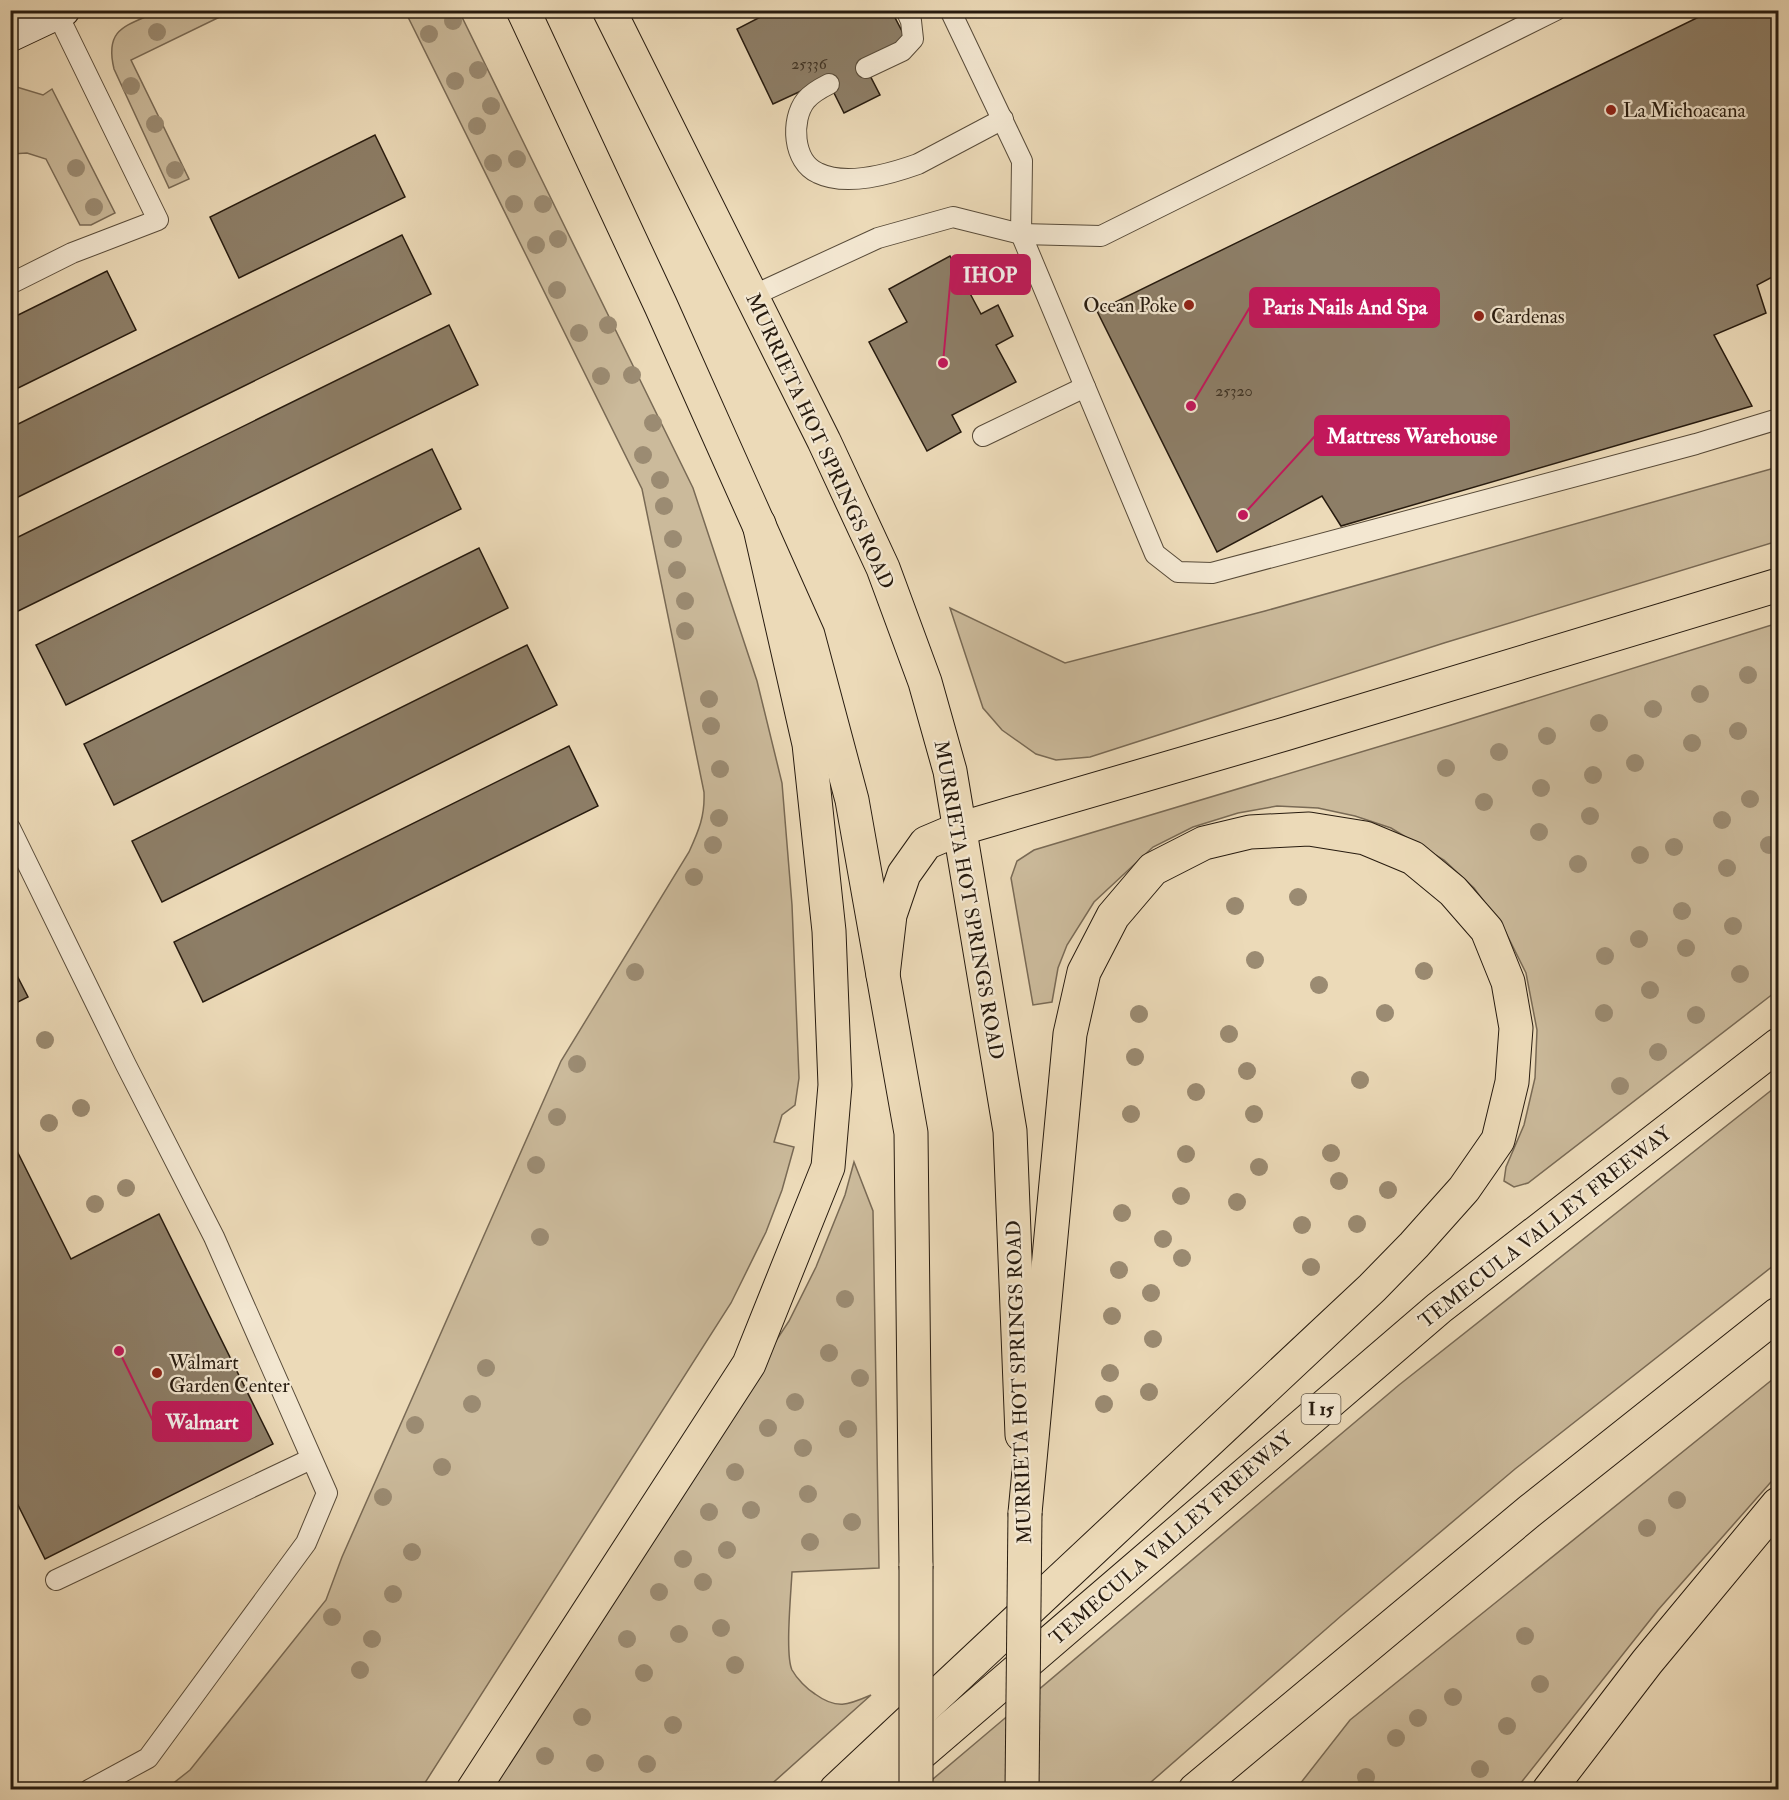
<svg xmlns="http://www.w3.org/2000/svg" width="1789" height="1800" font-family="'IM FELL Double Pica',serif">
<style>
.green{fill:#cbba9b;stroke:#796a55;stroke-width:1.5}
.building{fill:#8d7e67;stroke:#271b0f;stroke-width:1.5}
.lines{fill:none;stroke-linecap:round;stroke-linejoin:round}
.lane-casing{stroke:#584b39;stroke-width:22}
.secondary-casing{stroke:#271b0f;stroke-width:35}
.primary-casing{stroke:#271b0f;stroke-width:35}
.highway-casing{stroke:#271b0f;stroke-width:35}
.lane{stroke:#f3e7d1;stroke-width:20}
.secondary{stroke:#f3e7d1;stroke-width:33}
.primary{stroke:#ecdab8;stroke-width:33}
.highway{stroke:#ecdab8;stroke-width:33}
.primary-bridge-casing{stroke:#271b0f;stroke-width:35;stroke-linecap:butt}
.primary-bridge{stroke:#ecdab8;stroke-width:33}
.tree{fill:#9b8b72}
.poi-dot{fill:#8f2418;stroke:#f3e7d1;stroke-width:2}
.labels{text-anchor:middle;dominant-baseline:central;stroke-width:4.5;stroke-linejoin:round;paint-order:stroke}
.number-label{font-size:16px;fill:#403425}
.shield{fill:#f3e7d1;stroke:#645849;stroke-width:1.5}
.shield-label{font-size:18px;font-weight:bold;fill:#271b0f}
.poi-label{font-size:20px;fill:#271b0f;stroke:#f3e7d1;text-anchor:start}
.street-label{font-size:20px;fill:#271b0f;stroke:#f3e7d1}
.leader{fill:none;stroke:#c2185b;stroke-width:2}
.callout-dot{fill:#c2185b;stroke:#f3e7d1;stroke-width:2}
.callout{fill:#c2185b;stroke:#c2185b;stroke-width:2}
.callout-label{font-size:21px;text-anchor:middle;font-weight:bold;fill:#fff}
</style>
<rect width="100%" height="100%" fill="#ecdab8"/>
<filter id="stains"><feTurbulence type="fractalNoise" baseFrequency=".00333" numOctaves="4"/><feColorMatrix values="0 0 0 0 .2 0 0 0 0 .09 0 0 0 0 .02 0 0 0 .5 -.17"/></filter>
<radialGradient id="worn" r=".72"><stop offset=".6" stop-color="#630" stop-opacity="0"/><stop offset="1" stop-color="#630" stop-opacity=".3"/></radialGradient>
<g class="green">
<path d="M159,11H232L131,60L189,179L169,188L114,69C104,27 127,26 159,11Z"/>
<path d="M405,11H459L693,488L757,681L782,783L792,905L799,1078L795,1105L782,1115L774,1142L794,1147L782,1190L766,1232L731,1303L421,1789H166L190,1770L326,1600L342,1557L561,1061L689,852C699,830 705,816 704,792L642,489Z"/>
<path d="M10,85L43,95L52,89L115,213L91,225H80L46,159L27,153L11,154Z"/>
<path d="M1778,467V541L1444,643L1090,757L1056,760L1036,754L1002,730L983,708L950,608L1065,663L1265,611Z"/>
<path d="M1778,623V990L1528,1183L1514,1187L1504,1181L1506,1167L1524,1125L1535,1078L1537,1030L1526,973L1504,929L1474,888L1444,860L1391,828L1355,816L1318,808L1277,806L1238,813L1193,827L1153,847L1094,902L1067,945L1058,968L1052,1002L1033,1005L1011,878L1017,861L1034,850L1451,725Z"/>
<path d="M1778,1085V1262L1515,1469L1341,1616L1143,1789L920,1790L1399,1385Z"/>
<path d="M854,1162L873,1211L879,1568L792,1572C791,1593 785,1655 792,1670C797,1679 807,1689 815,1694C837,1710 848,1705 871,1695L766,1789L488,1790L735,1403L789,1321L816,1267L845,1195Z"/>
<path d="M1778,1375V1474L1658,1610L1516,1789H1296L1350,1720Z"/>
</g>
<g class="building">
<path d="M774,10H891L906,39L862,60L880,95L844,113L827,79L773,104L737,29Z"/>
<path d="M1713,10H1778V274L1757,285L1766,313L1714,335L1752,406L1341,526L1322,496L1217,552L1097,311Z"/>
<path d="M375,135L405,197L239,278L210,217Z"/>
<path d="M402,235L431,294L10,501V428Z"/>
<path d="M950,256L981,314L998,305L1013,336L996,345L1016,382L952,415L961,432L927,451L869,342L907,322L889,289Z"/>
<path d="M107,271L136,330L10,392V319Z"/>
<path d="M449,325L478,385L10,615V541Z"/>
<path d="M432,449L461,509L66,705L36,645Z"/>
<path d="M479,548L508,608L114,805L84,744Z"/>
<path d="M527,645L557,705L162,902L132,841Z"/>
<path d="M569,746L598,806L203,1002L174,942Z"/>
<path d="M10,962L28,997L10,1006Z"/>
<path d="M10,1137L71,1259L159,1214L273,1444L45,1559L10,1489Z"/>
</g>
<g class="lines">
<g class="lane-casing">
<g id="lane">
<path d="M950,10L1022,161L1021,234L1155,554L1178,572L1212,573L1696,444L1778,419"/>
<path d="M866,68L902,51L913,39L911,21L906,10"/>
<path d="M829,84C821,88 812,93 806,100C790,120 793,162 818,173C847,187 890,174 918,164L1003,119"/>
<path d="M10,284L72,253L158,220L57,13"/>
<path d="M752,296L878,238L953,217L1021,234L1101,236L1556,10"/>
<path d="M983,436L1085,387"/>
<path d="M10,828L126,1065L214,1237L327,1493L306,1543L148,1758L89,1790"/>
<path d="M56,1580L311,1459"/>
</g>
</g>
<g class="secondary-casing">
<path id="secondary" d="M10,35L63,10"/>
</g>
<g class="primary-casing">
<g id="primary">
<path d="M523,10L661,306L808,635L852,800L911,1133L916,1566"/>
<path d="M609,10L824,441L883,568L925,682L950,771L1010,1131L1022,1435"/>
</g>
</g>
<g class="highway-casing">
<g id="highway">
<path d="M883,975L890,915L904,874L926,843L959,829L1285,734L1778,585"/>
<path d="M473,1790L749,1364L828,1167L835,1085L829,931L809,744L759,524"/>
<path d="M836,1790L1372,1288L1414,1245L1464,1189L1498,1140L1512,1082L1516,1028L1508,982L1487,930L1453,891L1413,858L1365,838L1309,829L1250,832L1204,843L1153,869L1113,916L1084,972L1070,1034L1025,1513"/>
<path d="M878,1790L1439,1308L1778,1045"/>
<path d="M1195,1790L1531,1510L1778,1314"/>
<path d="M1549,1790L1647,1662L1778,1504"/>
</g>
</g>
<use href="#lane" class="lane"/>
<use href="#secondary" class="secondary"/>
<use href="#primary" class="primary"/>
<use href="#highway" class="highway"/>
<g class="primary-bridge-casing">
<g id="primary-bridge">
<path d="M916,1790V1566"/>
<path d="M1022,1790L1025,1513"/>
</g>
</g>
<use href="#primary-bridge" class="primary-bridge"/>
</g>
<g class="tree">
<circle cx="453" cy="21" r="9"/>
<circle cx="157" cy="32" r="9"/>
<circle cx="429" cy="34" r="9"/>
<circle cx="478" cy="70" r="9"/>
<circle cx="455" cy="81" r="9"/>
<circle cx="131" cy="86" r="9"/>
<circle cx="491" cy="106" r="9"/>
<circle cx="155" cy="124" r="9"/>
<circle cx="477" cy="126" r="9"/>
<circle cx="517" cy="159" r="9"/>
<circle cx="493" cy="163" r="9"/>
<circle cx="76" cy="168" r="9"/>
<circle cx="175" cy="170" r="9"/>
<circle cx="514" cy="204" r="9"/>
<circle cx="543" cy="204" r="9"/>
<circle cx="94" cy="207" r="9"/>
<circle cx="558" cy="239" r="9"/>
<circle cx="536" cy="245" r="9"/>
<circle cx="557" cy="290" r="9"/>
<circle cx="608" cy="325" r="9"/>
<circle cx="579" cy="333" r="9"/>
<circle cx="632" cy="375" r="9"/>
<circle cx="601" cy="376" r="9"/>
<circle cx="653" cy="423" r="9"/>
<circle cx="643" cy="455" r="9"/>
<circle cx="660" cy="480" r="9"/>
<circle cx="664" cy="506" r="9"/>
<circle cx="673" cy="539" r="9"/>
<circle cx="677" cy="570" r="9"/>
<circle cx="685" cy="601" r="9"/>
<circle cx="685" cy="631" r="9"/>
<circle cx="1748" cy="675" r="9"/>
<circle cx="1700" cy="694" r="9"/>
<circle cx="709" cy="699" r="9"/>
<circle cx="1653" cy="709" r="9"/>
<circle cx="1599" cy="723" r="9"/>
<circle cx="711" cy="726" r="9"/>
<circle cx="1738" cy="731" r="9"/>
<circle cx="1547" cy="736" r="9"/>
<circle cx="1692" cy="743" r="9"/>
<circle cx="1499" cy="752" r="9"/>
<circle cx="1635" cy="763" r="9"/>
<circle cx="1446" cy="768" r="9"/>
<circle cx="720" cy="769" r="9"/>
<circle cx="1593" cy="775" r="9"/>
<circle cx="1541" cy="788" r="9"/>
<circle cx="1750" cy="799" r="9"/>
<circle cx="1484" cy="802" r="9"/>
<circle cx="1590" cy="816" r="9"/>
<circle cx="719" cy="818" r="9"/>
<circle cx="1722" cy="820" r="9"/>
<circle cx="1539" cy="832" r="9"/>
<circle cx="713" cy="845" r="9"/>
<circle cx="1769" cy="845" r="9"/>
<circle cx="1674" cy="847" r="9"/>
<circle cx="1640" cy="855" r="9"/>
<circle cx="1578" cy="864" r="9"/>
<circle cx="1727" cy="868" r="9"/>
<circle cx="694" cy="877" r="9"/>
<circle cx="1298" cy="897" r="9"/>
<circle cx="1235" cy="906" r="9"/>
<circle cx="1682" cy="911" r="9"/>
<circle cx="1733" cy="926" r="9"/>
<circle cx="1639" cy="939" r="9"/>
<circle cx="1686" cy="948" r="9"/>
<circle cx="1605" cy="956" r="9"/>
<circle cx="1255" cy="960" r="9"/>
<circle cx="1424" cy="971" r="9"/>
<circle cx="635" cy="972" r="9"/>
<circle cx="1740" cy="974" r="9"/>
<circle cx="1319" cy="985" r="9"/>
<circle cx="1650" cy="990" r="9"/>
<circle cx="1385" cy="1013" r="9"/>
<circle cx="1604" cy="1013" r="9"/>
<circle cx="1139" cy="1014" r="9"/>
<circle cx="1696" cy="1015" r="9"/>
<circle cx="1229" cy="1034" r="9"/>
<circle cx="45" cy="1040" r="9"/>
<circle cx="1658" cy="1052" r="9"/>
<circle cx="1135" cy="1057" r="9"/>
<circle cx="577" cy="1064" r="9"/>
<circle cx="1247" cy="1071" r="9"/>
<circle cx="1360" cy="1080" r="9"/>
<circle cx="1620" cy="1086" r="9"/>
<circle cx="1196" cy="1092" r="9"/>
<circle cx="81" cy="1108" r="9"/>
<circle cx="1131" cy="1114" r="9"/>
<circle cx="1254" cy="1114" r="9"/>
<circle cx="557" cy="1117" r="9"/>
<circle cx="49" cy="1123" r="9"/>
<circle cx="1331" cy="1153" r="9"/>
<circle cx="1186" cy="1154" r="9"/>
<circle cx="536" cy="1165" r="9"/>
<circle cx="1259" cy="1167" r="9"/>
<circle cx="1339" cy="1181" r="9"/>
<circle cx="126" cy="1188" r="9"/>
<circle cx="1388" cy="1190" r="9"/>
<circle cx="1181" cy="1196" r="9"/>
<circle cx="1237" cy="1202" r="9"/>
<circle cx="95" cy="1204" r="9"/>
<circle cx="1122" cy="1213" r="9"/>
<circle cx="1357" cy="1224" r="9"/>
<circle cx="1302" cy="1225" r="9"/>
<circle cx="540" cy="1237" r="9"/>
<circle cx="1163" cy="1239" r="9"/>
<circle cx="1182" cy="1258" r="9"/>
<circle cx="1311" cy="1267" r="9"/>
<circle cx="1119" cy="1270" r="9"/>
<circle cx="1151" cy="1293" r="9"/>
<circle cx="845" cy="1299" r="9"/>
<circle cx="1112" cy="1316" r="9"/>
<circle cx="1153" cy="1339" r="9"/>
<circle cx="829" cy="1353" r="9"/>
<circle cx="486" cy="1368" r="9"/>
<circle cx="1110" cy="1373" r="9"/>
<circle cx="860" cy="1378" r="9"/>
<circle cx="1149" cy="1392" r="9"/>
<circle cx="795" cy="1402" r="9"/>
<circle cx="472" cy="1404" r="9"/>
<circle cx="1104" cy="1404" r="9"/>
<circle cx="415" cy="1425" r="9"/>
<circle cx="768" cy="1428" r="9"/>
<circle cx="848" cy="1429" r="9"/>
<circle cx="803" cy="1448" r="9"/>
<circle cx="442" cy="1467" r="9"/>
<circle cx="735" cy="1472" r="9"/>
<circle cx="808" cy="1494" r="9"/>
<circle cx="383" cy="1497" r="9"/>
<circle cx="1677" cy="1500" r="9"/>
<circle cx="751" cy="1510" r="9"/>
<circle cx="709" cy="1512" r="9"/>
<circle cx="852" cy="1522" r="9"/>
<circle cx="1647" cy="1528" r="9"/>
<circle cx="810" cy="1542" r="9"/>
<circle cx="727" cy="1550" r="9"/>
<circle cx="412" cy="1552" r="9"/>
<circle cx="683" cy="1559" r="9"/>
<circle cx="703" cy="1582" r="9"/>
<circle cx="659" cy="1592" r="9"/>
<circle cx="393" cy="1594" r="9"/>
<circle cx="332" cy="1617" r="9"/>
<circle cx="721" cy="1628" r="9"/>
<circle cx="679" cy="1634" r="9"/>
<circle cx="1525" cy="1636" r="9"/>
<circle cx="372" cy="1639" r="9"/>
<circle cx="627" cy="1639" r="9"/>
<circle cx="735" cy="1665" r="9"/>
<circle cx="360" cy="1670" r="9"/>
<circle cx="644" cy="1673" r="9"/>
<circle cx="1540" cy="1684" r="9"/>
<circle cx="1453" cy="1697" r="9"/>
<circle cx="582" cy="1717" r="9"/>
<circle cx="1418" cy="1718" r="9"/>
<circle cx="673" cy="1725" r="9"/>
<circle cx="1507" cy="1726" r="9"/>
<circle cx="1396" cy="1738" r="9"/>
<circle cx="545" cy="1756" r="9"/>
<circle cx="595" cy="1763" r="9"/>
<circle cx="647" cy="1764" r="9"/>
<circle cx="1480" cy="1769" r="9"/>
<circle cx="1366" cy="1777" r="9"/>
</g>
<g class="poi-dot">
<circle cx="1611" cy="110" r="6"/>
<circle cx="1189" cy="305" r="6"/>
<circle cx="1479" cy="316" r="6"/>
<circle cx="157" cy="1373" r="6"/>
</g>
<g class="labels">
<g class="number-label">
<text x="809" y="64">25336</text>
<text x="1234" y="391">25320</text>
</g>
<rect class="shield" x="1301.5" y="1394" width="39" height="30" rx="4.5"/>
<g class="shield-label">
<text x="1321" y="1409">I 15</text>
</g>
<g class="poi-label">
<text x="1623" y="110">La Michoacana</text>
<text x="1177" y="305" text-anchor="end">Ocean Poke</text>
<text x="1491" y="316">Cardenas</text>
<text x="169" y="1362">Walmart<tspan x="169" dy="23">Garden Center</tspan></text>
</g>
<g class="street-label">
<text transform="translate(820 441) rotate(65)">MURRIETA HOT SPRINGS ROAD</text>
<text transform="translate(969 900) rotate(80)">MURRIETA HOT SPRINGS ROAD</text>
<text transform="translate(1545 1227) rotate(-38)">TEMECULA VALLEY FREEWAY</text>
<text transform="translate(1019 1382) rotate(-92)">MURRIETA HOT SPRINGS ROAD</text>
<text transform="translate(1171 1538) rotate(-41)">TEMECULA VALLEY FREEWAY</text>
</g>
</g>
<path class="leader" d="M943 363L951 274M1191 406L1250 307M1243 515L1315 436M119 1351L153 1421"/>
<g class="callout-dot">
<circle cx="943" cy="363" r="6"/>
<circle cx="1191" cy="406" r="6"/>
<circle cx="1243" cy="515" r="6"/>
<circle cx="119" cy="1351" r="6"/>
</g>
<g class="callout">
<rect x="951" y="255" width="79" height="39" rx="6"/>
<rect x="1250" y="288" width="189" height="39" rx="6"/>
<rect x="1315" y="416" width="194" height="39" rx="6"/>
<rect x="153" y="1402" width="98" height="39" rx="6"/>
</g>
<g class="callout-label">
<text x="990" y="282">IHOP</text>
<text x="1345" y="314">Paris Nails And Spa</text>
<text x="1412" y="443">Mattress Warehouse</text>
<text x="202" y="1429">Walmart</text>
</g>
<rect width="1789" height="1800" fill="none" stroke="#ecdab8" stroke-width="36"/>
<rect x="12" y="12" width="1765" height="1776" fill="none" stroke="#271b0f" stroke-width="3"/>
<rect x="18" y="18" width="1753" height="1764" fill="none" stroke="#271b0f" stroke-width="1.5"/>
<rect width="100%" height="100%" filter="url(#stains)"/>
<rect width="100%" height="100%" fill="url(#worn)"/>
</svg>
